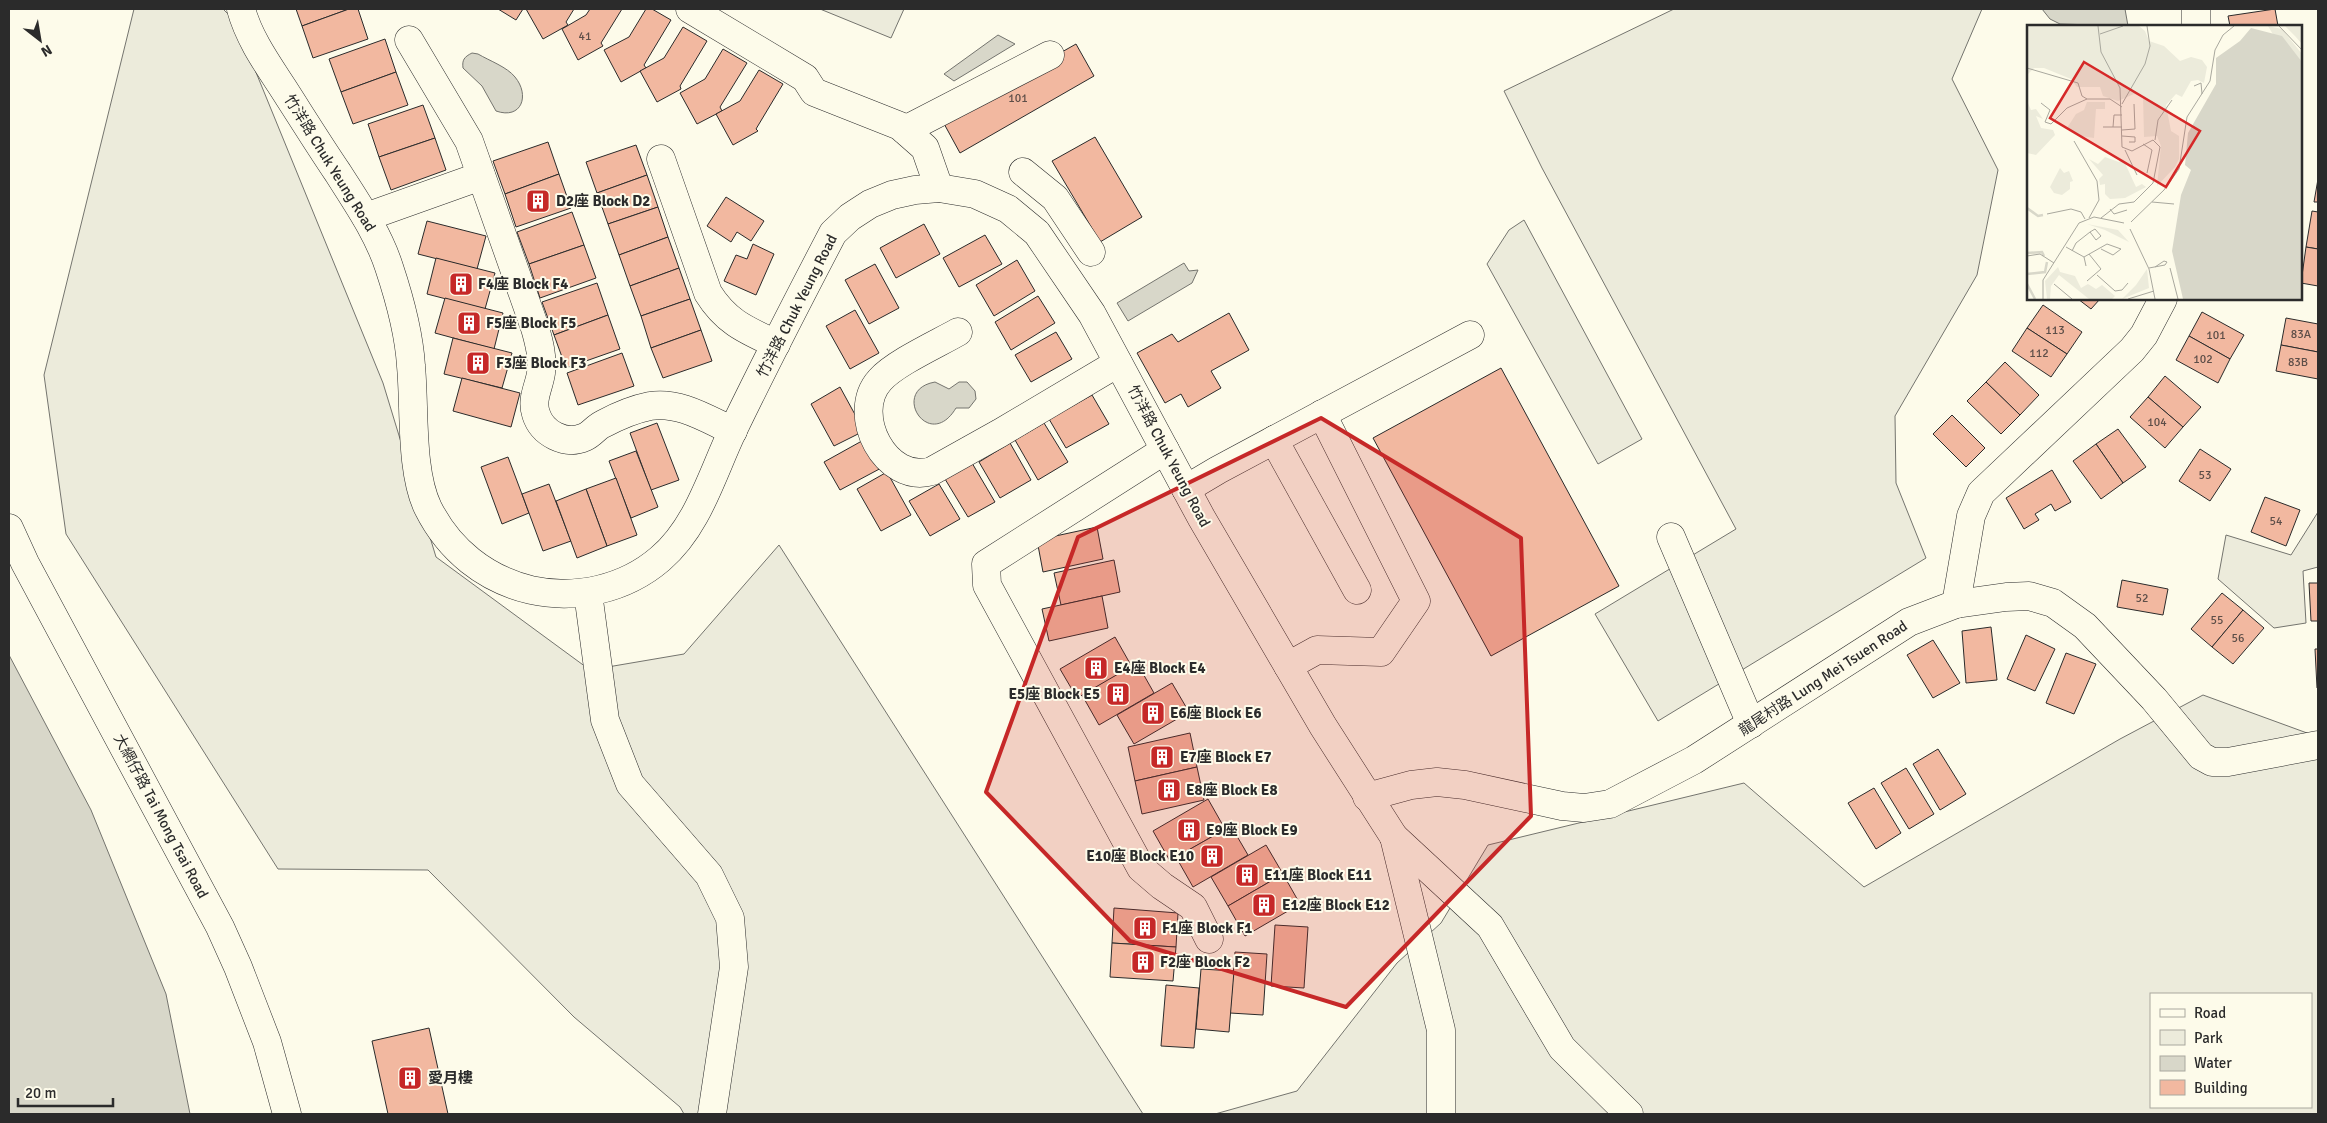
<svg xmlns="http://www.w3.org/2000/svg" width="2327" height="1123" font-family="Signika,'Noto Sans TC',sans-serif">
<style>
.green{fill:#ecebdb;stroke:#74746e;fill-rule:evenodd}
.water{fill:#d8d7c9;stroke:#74746e}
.building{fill:#f2b8a0;stroke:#2b2b2b}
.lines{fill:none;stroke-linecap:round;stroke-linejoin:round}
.minor-casing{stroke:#2b2b2b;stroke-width:29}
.major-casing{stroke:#2b2b2b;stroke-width:29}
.minor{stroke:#fdfbea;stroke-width:28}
.major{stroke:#fdfbea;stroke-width:28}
.marked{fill:#c62828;fill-opacity:0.2;stroke:#c62828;stroke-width:4;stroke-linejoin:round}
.labels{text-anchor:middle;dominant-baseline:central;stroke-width:4;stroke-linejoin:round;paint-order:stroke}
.number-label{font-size:12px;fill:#5d4e48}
.street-label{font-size:15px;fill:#2b2b2b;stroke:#fdfbea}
.poi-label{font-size:15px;font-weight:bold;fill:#2b2b2b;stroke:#fdfbea;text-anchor:start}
.inset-river{fill:none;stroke:#d8d7c9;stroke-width:2.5}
.inset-road{fill:none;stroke:#a9a89e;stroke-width:1}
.view{fill:#d62828;fill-opacity:0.15;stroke:#d62828;stroke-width:2.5}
.inset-edge{fill:none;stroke:#2b2b2b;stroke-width:2.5}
</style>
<rect width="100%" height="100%" fill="#fdfbea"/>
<g class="green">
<path d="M134,9H223L235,21L383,383L436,557L590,670L684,654L779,545L1143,1114H684L680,1107L574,1017L428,870L278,869L66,534L44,375Z"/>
<path d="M820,9H904L891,38Z"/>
<path d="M1674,9H1982L1952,79L1998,170L1977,275L1895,416L1896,483L1926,558L1658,721L1595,614L1736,529L1542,168L1504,91Z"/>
<path d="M1524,220L1642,439L1598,464L1487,264L1509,230Z"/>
<path d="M2318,512V567L2303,571L2306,623L2274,628L2218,579L2226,535L2291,555Z"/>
<path d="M2203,695L2318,737V1114H1215L1297,1091L1397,963L1441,923L1488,845L1744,783L1864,887L2120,739ZM2151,994H2311V1107H2151Z"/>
</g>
<g class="water">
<path d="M2042,9H2125L2128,26L2060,24L2050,19Z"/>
<path d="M998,35L1015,44L954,81L944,74Z"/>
<path d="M472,53L478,54C490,61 507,67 515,77C530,95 522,120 496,111L482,86L463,68C462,60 464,57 472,53Z"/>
<path d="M1184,263L1189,271L1198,270L1192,283L1128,321L1117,303Z"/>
<path d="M935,382L949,389L959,382H967L975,391L976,399L969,408H956C929,453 889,390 935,382Z"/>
<path d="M9,655L91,810L166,994L190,1114H9Z"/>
</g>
<g class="building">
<path d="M296,9H349L302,26Z"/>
<path d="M349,9H358L368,39L313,58L302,26Z"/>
<path d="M498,9H523L516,20Z"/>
<path d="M526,9H574L566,22L568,25L543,39Z"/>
<path d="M590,9H622L601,43L603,46L578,60L562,29L586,15Z"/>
<path d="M646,9H652L671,20L644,65L646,68L621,82L604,50L629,37Z"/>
<path d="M2275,9L2278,26H2230L2228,16Z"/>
<path d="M683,27L707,41L680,86L681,89L657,102L640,71L664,58Z"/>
<path d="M385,39L396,72L341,92L329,59Z"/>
<path d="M1076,44L1094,76L960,153L942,120Z"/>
<path d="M723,49L747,63L720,107L722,111L697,124L680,93L705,79Z"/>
<path d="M759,70L783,84L756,129L758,131L733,145L716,114L740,101Z"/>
<path d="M396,72L408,105L353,124L341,92Z"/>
<path d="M423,105L435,138L379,157L368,124Z"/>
<path d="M1095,137L1142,217L1100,242L1052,161Z"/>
<path d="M435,138L446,170L391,190L379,157Z"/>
<path d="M548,142L559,174L505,194L493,161Z"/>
<path d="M636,145L647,175L597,193L586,162Z"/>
<path d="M559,174L571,208L516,227L505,194Z"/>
<path d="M647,175L658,207L608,224L597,193Z"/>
<path d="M2318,179V202H2314Z"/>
<path d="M726,197L764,221L751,241L737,232L731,242L707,226Z"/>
<path d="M658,207L668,237L619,255L608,224Z"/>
<path d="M2312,211L2318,212V249L2306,247Z"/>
<path d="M572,212L584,245L529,264L517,232Z"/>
<path d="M427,221L486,236L477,269L418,254Z"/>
<path d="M924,224L940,254L896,278L880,248Z"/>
<path d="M985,235L1002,264L959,287L943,258Z"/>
<path d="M668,237L679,268L630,286L619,255Z"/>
<path d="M753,244L774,254L756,295L724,281L736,255L747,259Z"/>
<path d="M584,245L596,278L540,298L529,264Z"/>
<path d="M2306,247L2318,249V286L2301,283Z"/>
<path d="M436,258L495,273L485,309L427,294Z"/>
<path d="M1017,260L1035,291L994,316L976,285Z"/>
<path d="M875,264L899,308L869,324L845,280Z"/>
<path d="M679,268L690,299L641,316L630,286Z"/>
<path d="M597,283L608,315L554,335L542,302Z"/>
<path d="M1038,296L1055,323L1011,350L995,322Z"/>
<path d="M445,298L503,313L494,349L435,333Z"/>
<path d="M690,299L701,330L651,348L641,316Z"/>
<path d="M2078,299H2100L2091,309Z"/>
<path d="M2043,305L2082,332L2067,354L2027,328Z"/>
<path d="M855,310L879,353L850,369L826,326Z"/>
<path d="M2202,312L2244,335L2230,359L2189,336Z"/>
<path d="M1229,313L1249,350L1211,371L1221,388L1188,407L1181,394L1165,403L1137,353L1172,334L1178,342Z"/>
<path d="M608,315L620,349L566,368L554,335Z"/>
<path d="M2286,318L2318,324V352L2281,345Z"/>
<path d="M2027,328L2067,354L2051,377L2012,351Z"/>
<path d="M701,330L712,361L663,378L651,348Z"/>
<path d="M1056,332L1072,359L1031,382L1015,355Z"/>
<path d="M2189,336L2230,359L2218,383L2176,360Z"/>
<path d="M453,338L512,353L502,388L444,374Z"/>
<path d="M2281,345L2318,352V379L2276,371Z"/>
<path d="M622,353L634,386L578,405L567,373Z"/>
<path d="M2005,362L2039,395L2020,415L1986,382Z"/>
<path d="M1501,368L1619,586L1491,656L1373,438Z"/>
<path d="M2165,376L2201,407L2183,427L2148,397Z"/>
<path d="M462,378L520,393L511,427L453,411Z"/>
<path d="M1986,382L2020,415L2001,434L1967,401Z"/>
<path d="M840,387L864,431L834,446L811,404Z"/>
<path d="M1092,395L1109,424L1066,448L1049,419Z"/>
<path d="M2148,397L2183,427L2165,448L2130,417Z"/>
<path d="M1952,415L1985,448L1966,467L1933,434Z"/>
<path d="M657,423L679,480L651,490L630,433Z"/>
<path d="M1044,423L1068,462L1038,480L1015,440Z"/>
<path d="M2118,429L2146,467L2123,483L2096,444Z"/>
<path d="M869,437L885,466L840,490L824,462Z"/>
<path d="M1010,443L1031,480L1000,498L979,462Z"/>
<path d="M2096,444L2123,483L2101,499L2073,461Z"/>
<path d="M2200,449L2231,469L2210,501L2179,481Z"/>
<path d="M636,451L658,507L631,518L609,461Z"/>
<path d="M508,457L529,513L502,524L481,467Z"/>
<path d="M972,463L995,502L968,517L945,479Z"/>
<path d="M2052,470L2071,502L2055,511L2051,504L2035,514L2039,520L2024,529L2006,498Z"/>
<path d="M887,472L911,515L881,531L857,489Z"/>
<path d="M616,478L637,535L607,546L586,489Z"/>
<path d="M549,484L571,541L543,551L522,494Z"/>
<path d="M939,484L960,519L930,536L909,501Z"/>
<path d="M586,489L607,546L577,558L556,501Z"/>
<path d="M2265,497L2300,510L2286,546L2251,532Z"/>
<path d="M1097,527L1103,559L1043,572L1037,540Z"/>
<path d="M1114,560L1120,592L1061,605L1054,573Z"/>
<path d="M2122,580L2168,589L2163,615L2117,607Z"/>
<path d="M2309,583H2318V621H2311Z"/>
<path d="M2222,593L2243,610L2212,647L2191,629Z"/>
<path d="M1102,596L1108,628L1049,641L1042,609Z"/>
<path d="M2243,610L2264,628L2233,664L2212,647Z"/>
<path d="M1991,627L1997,680L1966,683L1962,631Z"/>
<path d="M2026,635L2055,649L2035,691L2007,679Z"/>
<path d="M1115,637L1132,667L1077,698L1060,669Z"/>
<path d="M1933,640L1960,683L1933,698L1907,655Z"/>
<path d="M2315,649H2318V688H2317Z"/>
<path d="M2066,653L2096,664L2074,714L2046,703Z"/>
<path d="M1137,663L1154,693L1099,725L1082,695Z"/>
<path d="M1172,683L1189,712L1134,744L1117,715Z"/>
<path d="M1190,733L1197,767L1135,781L1128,747Z"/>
<path d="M1938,749L1966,794L1940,810L1913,764Z"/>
<path d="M1197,767L1204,800L1142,814L1135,781Z"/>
<path d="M1906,768L1934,814L1909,829L1881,783Z"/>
<path d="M1874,788L1901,833L1876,849L1848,803Z"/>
<path d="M1208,799L1225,829L1170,861L1153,831Z"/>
<path d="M1231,826L1248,855L1193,887L1176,857Z"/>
<path d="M1266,845L1283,874L1228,906L1211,877Z"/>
<path d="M1283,874L1300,904L1245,936L1228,906Z"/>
<path d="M1114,908L1178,913L1176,947L1112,943Z"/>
<path d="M1275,925L1308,927L1304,988L1271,986Z"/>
<path d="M1112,943L1176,947L1173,981L1110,977Z"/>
<path d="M1235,952L1267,954L1263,1015L1230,1013Z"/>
<path d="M1201,969L1234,971L1229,1032L1196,1029Z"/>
<path d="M1166,985L1199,988L1194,1048L1161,1046Z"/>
<path d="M429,1028L448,1114H388L372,1041Z"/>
</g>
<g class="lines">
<g class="minor-casing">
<g id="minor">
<path d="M241,9C249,38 266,62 283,88C301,116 319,145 338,173C357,203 378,233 389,267C400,300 409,332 411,366C415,408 410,471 428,508C449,550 485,579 531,590C576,600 625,589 660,559C698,527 712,474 733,430C765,364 799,298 833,233L850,217L870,204L892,195L915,190L939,188L975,194L1008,209L1037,233L1092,314L1201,517L1323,726L1394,837L1490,926L1562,1048L1629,1114"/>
<path d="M690,9L805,78L814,92L900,126L925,148L939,188"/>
<path d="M2196,26V9"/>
<path d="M409,40L469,141L535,328C539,342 543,357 541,373C539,387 531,399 536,414C542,433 565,446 585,437C592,434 596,427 603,424C616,417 635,409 650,406C679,401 707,419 733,431"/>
<path d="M905,130L1050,55"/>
<path d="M661,159L708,293C726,322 746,330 776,344"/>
<path d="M1023,172L1055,198L1091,252"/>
<path d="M366,217L481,176"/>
<path d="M958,332C937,344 895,363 880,380C849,414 886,485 932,471L1000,433L1118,363"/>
<path d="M1274,440L1357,590"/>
<path d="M1165,450L986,564L987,585L1141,868L1162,886L1193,907L1209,939"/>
<path d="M1186,489L1218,470L1470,335"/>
<path d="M1671,537L1751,724"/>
<path d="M588,593L605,720L630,784L709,875L730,918L734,967L712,1114"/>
<path d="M1956,604L1971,516L1981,493L2132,350L2144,335L2163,299"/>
<path d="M1288,666L1317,650L1381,652L1416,601L1322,414"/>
<path d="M1367,797L1411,785L1437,782L1465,785L1562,806L1584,808L1610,804L1694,760L1909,622L1956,604L2006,597L2029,596L2053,603L2085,626L2154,699L2201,756L2212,762H2228L2318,745"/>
<path d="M1394,837L1441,1030V1114"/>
</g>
</g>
<g class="major-casing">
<path id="major" d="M9,528L25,563L220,927L238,967L267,1042L287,1114"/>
</g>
<use href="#minor" class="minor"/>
<use href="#major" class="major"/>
</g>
<path class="marked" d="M1321,418L1521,538L1531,816L1346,1007L1130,941L986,792L1078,537Z"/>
<defs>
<g id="building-square" transform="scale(1.25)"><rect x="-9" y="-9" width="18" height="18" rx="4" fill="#c62828" stroke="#fdfbea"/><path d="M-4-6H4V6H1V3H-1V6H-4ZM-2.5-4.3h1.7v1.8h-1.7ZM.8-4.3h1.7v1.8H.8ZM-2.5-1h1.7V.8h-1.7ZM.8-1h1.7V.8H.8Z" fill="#fff"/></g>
</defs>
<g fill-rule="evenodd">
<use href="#building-square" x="538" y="201"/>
<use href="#building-square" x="461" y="284"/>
<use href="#building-square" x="469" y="323"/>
<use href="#building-square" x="478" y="363"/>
<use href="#building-square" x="1096" y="668"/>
<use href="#building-square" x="1118" y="694"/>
<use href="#building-square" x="1153" y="713"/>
<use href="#building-square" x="1162" y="757"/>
<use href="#building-square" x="1169" y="790"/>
<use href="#building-square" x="1189" y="830"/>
<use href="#building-square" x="1212" y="856"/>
<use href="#building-square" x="1247" y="875"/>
<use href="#building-square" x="1264" y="905"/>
<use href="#building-square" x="1145" y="928"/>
<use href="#building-square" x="1143" y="962"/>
<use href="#building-square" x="410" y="1078"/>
</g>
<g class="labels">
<g class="number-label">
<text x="585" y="36">41</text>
<text x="1018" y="98">101</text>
<text x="2055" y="330">113</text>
<text x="2301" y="334">83A</text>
<text x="2216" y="335">101</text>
<text x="2039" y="353">112</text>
<text x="2203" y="359">102</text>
<text x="2298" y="362">83B</text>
<text x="2157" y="422">104</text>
<text x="2205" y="475">53</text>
<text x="2276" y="521">54</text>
<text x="2142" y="598">52</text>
<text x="2217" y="620">55</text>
<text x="2238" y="638">56</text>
</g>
<g class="street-label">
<text transform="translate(330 163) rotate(58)">竹洋路 Chuk Yeung Road</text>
<text transform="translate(797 306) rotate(-63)">竹洋路 Chuk Yeung Road</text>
<text transform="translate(1169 456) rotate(62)">竹洋路 Chuk Yeung Road</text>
<text transform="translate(1823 678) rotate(-33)">龍尾村路 Lung Mei Tsuen Road</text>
<text transform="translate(161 816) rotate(62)">大網仔路 Tai Mong Tsai Road</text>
</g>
<g class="poi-label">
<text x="556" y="201">D2座 Block D2</text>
<text x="478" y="284">F4座 Block F4</text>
<text x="486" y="323">F5座 Block F5</text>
<text x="496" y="363">F3座 Block F3</text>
<text x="1114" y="668">E4座 Block E4</text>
<text x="1100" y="694" text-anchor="end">E5座 Block E5</text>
<text x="1170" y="713">E6座 Block E6</text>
<text x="1180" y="757">E7座 Block E7</text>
<text x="1186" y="790">E8座 Block E8</text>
<text x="1206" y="830">E9座 Block E9</text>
<text x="1194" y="856" text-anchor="end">E10座 Block E10</text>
<text x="1264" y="875">E11座 Block E11</text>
<text x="1282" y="905">E12座 Block E12</text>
<text x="1162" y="928">F1座 Block F1</text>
<text x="1160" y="962">F2座 Block F2</text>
<text x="428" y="1078">愛月樓</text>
</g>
</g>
<g transform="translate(2027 25)">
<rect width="275" height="275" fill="#fdfbea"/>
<path d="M0,1H112L118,6L122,16L137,21L153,36L164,32L175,35L180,42L177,58L171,55L164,56L155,72L149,69L139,80L144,106L152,111V134L148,142L130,161L134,121L130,111L117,112L116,71L107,69L91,76L76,71L73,62H50L44,54L17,43H7L0,50ZM241,1L255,4L275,29V58ZM258,1H275V19L268,11ZM0,76L4,85L9,84L16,94L9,91L14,103L26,105L28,110L9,130L0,128ZM60,77H78V84H69L67,113L53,111L40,103L49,89L57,85ZM78,132L92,137L96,134L109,162L115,159L119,162L98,173L83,174L78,169V159L73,160L72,154L76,150L62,134L71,139ZM33,143L37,148L42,146L46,156L43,157V164L35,170L27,168L23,162ZM60,199L91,205L102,217L78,205ZM31,242L33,247L48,251L54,263L61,259L69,264L75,260L88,271L85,274H62L32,250L24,261L23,274H20L18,256ZM120,244L122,263L95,274L109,260Z" fill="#ecebdb"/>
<path d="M224,3L255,11L275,37V274H156L145,226L154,170L164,145L158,140L161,108L189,59V33L213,16Z" fill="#d8d7c9"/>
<path class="inset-river" d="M0,183L11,191L16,190M0,228L15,227L17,231M0,249L18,247L20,237M0,259L8,274"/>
<path class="inset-road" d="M71,1L74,27L93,63L95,122L105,126L126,115L133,122L126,158L107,177L92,179L74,193M252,1L275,25M73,9L96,1M0,43L51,58L55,71L60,74H83L95,82M167,61L174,58L175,69M14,78L23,85L18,97L24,99L40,83L60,74M95,79L118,39L123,21L120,1M76,102H95M86,102L87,90H95M95,105L108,104L107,79M95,111L108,112V117H102M128,115L131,95L145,75M47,116L70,156L72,175L62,193M116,119L125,125L120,148M98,125L110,150M125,177L147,179M83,184L87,189L100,185M20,189L44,184L54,187L58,194M104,197L137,165L152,144L160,92L183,56L188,25L196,10L207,1M103,204L122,244L128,274M39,222L57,232L59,241M45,226L49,218L63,207L68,204L74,211L69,215L63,207M0,231L13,229L27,238M57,232L80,219L94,224L86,230L74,224M122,243L138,240L140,237L137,236L128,242M143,243L151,274M70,250L88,266L95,265L101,258M60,256L74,244L62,229M27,259L45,274M16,274V255L52,198L67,192L97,198M101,274L127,266"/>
<path class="view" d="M57,37L173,106L139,162L23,93Z"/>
<rect width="275" height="275" class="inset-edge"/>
</g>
<rect width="2327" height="1123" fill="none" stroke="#2b2b2b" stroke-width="20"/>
<rect x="2150" y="993" width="162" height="115" fill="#fdfbea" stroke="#a9a89e"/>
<rect x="2160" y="1009" width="25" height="8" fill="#fdfbea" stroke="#a9a89e"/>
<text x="2194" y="1018" font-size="15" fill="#2b2b2b">Road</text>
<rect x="2160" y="1030" width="25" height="15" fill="#ecebdb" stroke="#a9a89e"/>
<text x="2194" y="1043" font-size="15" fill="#2b2b2b">Park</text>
<rect x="2160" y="1056" width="25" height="15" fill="#d8d7c9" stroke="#a9a89e"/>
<text x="2194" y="1068" font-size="15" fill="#2b2b2b">Water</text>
<rect x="2160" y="1080" width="25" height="15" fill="#f2b8a0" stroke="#a9a89e"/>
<text x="2194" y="1093" font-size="15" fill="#2b2b2b">Building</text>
<g transform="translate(40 40) rotate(149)" stroke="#fdfbea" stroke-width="4" paint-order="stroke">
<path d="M0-4L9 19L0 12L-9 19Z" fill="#2b2b2b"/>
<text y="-8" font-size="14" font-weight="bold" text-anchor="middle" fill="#2b2b2b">N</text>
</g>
<path d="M18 1098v8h95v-8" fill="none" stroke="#2b2b2b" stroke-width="2.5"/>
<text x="25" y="1098" font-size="15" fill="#2b2b2b" stroke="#fdfbea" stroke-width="4" paint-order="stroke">20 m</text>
</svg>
